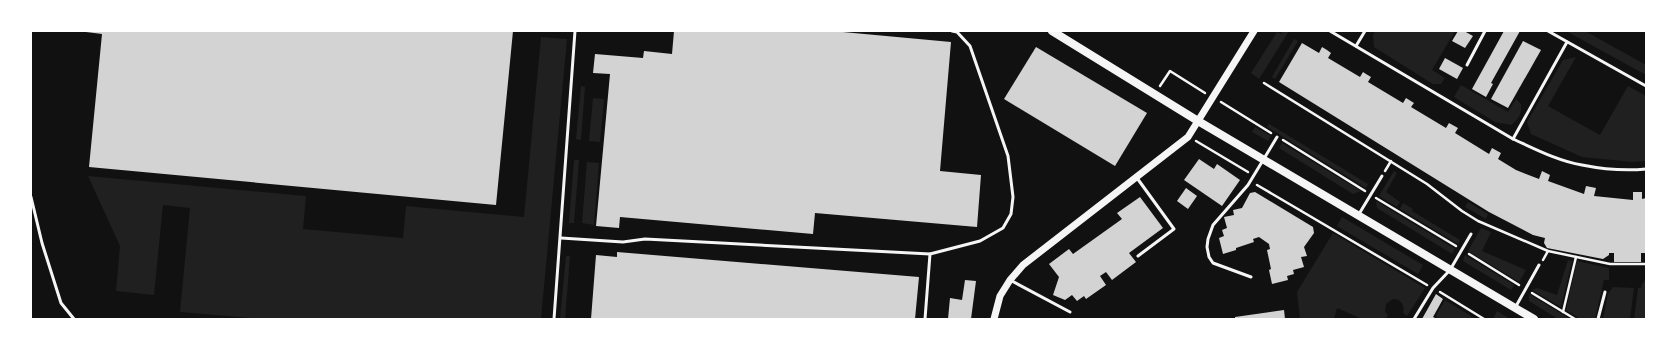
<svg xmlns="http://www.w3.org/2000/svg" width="1677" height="350" font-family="Commissioner,sans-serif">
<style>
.green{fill:#202020}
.building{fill:#d3d3d3}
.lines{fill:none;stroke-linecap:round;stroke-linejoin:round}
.path{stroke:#f5f5f5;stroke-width:2.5}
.service{stroke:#f5f5f5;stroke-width:3}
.tertiary{stroke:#f5f5f5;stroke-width:7}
.secondary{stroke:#f5f5f5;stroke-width:8}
</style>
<rect width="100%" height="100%" fill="#111"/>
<g class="green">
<path d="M1283,31H1289L1259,79L1251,73L1277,32L1281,34Z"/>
<path d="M1375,31H1455L1432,70L1445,78L1441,84H1433L1374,47L1373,35Z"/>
<path d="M1566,31H1585L1646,65V75Z"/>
<path d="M541,37L567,39L541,319H261L180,312L190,208L163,205L154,295L116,291L120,246L88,176L306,196L303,229L403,238L406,206L524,217Z"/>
<path d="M1294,39L1298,41L1275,79L1272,77Z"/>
<path d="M1576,57L1548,106L1600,135L1628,86L1646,96V161L1633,162L1582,157L1531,134L1527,122L1563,60Z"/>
<path d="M1461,85L1508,112L1516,99L1521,104C1522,113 1519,119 1511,125L1495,122L1454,97Z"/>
<path d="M581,86L585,87L581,140L576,139Z"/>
<path d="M593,98L604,99L600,142L589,141Z"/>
<path d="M1269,124L1368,184L1366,188L1267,127Z"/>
<path d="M1255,127L1271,136L1268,141L1252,132Z"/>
<path d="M1282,143L1361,191L1353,194L1279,148Z"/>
<path d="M574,160H579L574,223H569Z"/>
<path d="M587,162L599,163L594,225L582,223Z"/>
<path d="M1394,171L1397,173L1386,192L1400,202L1397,207L1379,196Z"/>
<path d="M1376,201L1455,249L1452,254L1377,208Z"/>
<path d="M1468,202L1488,214L1486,219L1465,207Z"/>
<path d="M1403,203L1413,209L1412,211L1460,240L1458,244L1400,209Z"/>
<path d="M1342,217L1423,265L1418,274L1337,226Z"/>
<path d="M1481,228L1491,232L1482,251L1526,270L1519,282L1468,251Z"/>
<path d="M1333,233L1425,288L1407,316L1403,313C1405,305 1401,299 1393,299L1386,304L1385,312L1388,315L1386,319H1362L1337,308L1334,319H1300L1297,292Z"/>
<path d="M1465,255L1514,285L1511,290L1463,261Z"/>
<path d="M566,256H570L565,319H560Z"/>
<path d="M1568,260L1572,261L1561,307L1532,290L1537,288L1557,295Z"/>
<path d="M1577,261L1609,268V280H1604L1595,319H1580L1566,310Z"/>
<path d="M1646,279V319H1634L1638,288H1641L1642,284Z"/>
<path d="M1613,287L1634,288L1630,319H1603L1608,294Z"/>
<path d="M1529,294L1570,319H1558L1529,301Z"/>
<path d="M1445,300L1476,319H1439L1436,316Z"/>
<path d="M1497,311L1510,319H1493Z"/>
</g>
<g class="building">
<path d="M78,31H513L496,205L89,167L102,34Z"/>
<path d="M674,31H832L951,42L940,171L981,175L977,227L815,213L813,234L620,217L619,228L596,226L610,74L593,73L595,54L643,58L644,51L672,54Z"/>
<path d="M1458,31H1464L1473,36L1465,48L1452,41Z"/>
<path d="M1504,31H1520L1491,83L1493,84L1486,97L1472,89Z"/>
<path d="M1523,41L1541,50L1508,108L1491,99Z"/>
<path d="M1302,43L1319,53L1322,47L1327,50L1331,53L1328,58L1360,77L1363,72L1366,74L1371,77L1368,82L1403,103L1406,98L1414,103L1411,107L1446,128L1449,123L1458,128L1455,133L1489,154L1492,148L1501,153L1498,159L1516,170L1539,179L1542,171L1550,175L1548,181L1584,194L1586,186L1596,188L1594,196L1633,200V192H1642V199L1646,198V253H1641V262H1614V253H1609V255L1603,259L1547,248L1544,243L1545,238L1533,235L1489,212L1279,82Z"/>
<path d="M1036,47L1147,113L1115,166L1004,99Z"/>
<path d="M1445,58L1463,68L1457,79L1439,69Z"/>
<path d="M1199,159L1214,169L1217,164L1240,180L1222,206L1184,180Z"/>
<path d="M1186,188L1197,196L1188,209L1177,201Z"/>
<path d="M1255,192L1313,227L1314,233L1304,247L1307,256L1301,257L1304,267L1293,270L1294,274L1287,276L1288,280L1272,284L1269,270L1271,269L1267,250L1270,249L1269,244L1259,237L1253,239L1254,242L1236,248V250L1223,254L1219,238L1224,236L1222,230L1227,228L1224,217L1234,215L1233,210L1242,208L1250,193Z"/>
<path d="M1140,197L1163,228L1129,253L1136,262L1112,280L1106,272L1100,276L1106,285L1086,299L1084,296L1077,301L1072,295L1065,300L1053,295L1059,277L1049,264L1069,249L1073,254L1122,219L1117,213Z"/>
<path d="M617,252L919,277L915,319H591L596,255L617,257Z"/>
<path d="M965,280L976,281L971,319H948L950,298L962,300Z"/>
<path d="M1436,294L1443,299L1433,317L1437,319H1422Z"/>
<path d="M1284,310L1285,319H1235V317Z"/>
</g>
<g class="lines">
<g class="path">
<path d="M1264,83L1427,184L1462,211L1478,221L1548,251L1610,264H1646"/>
<path d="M1160,86L1170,71L1205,93"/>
<path d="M1221,102L1271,133"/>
<path d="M1283,140L1365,191"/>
<path d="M1196,141L1248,172"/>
<path d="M1385,171L1391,161"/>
<path d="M1257,185L1427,285"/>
<path d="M1376,198L1456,246"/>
<path d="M1469,254L1519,285"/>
<path d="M1543,260L1548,251"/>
<path d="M1440,292L1484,319"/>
<path d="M1532,293L1575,319"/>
<path d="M1563,312L1576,257"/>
</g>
<g class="service">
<path d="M1330,31L1513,139C1535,149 1558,161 1582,165C1602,169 1626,171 1646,169"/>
<path d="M1548,31L1646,86"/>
<path d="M1356,46L1365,31"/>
<path d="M1467,65L1485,31"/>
<path d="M1513,139L1567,42"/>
<path d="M1137,178L1174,229L1138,256"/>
<path d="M31,197L42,243L61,303L74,319"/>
<path d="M1359,214L1382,176"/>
<path d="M561,238L623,242L645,239L930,254L980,241L1003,228L1011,214L1013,197L1008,156L970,46L957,32L952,31"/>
<path d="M1251,277L1213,263L1209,257L1207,247L1208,239L1213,225L1248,185L1277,137"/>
<path d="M1010,280L1070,312"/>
<path d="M1515,308L1539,265"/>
<path d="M554,319L575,31"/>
<path d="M925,319L930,254"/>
<path d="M1414,319L1433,288L1450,270L1471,234"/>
<path d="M1598,319L1605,292"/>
</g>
<path class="tertiary" d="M994,319L1000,296L1010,280L1023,265L1188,137L1254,31"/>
<path class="secondary" d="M1052,31L1198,121L1534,319"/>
</g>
<rect width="1677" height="350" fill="none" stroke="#ffffff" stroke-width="64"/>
</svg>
